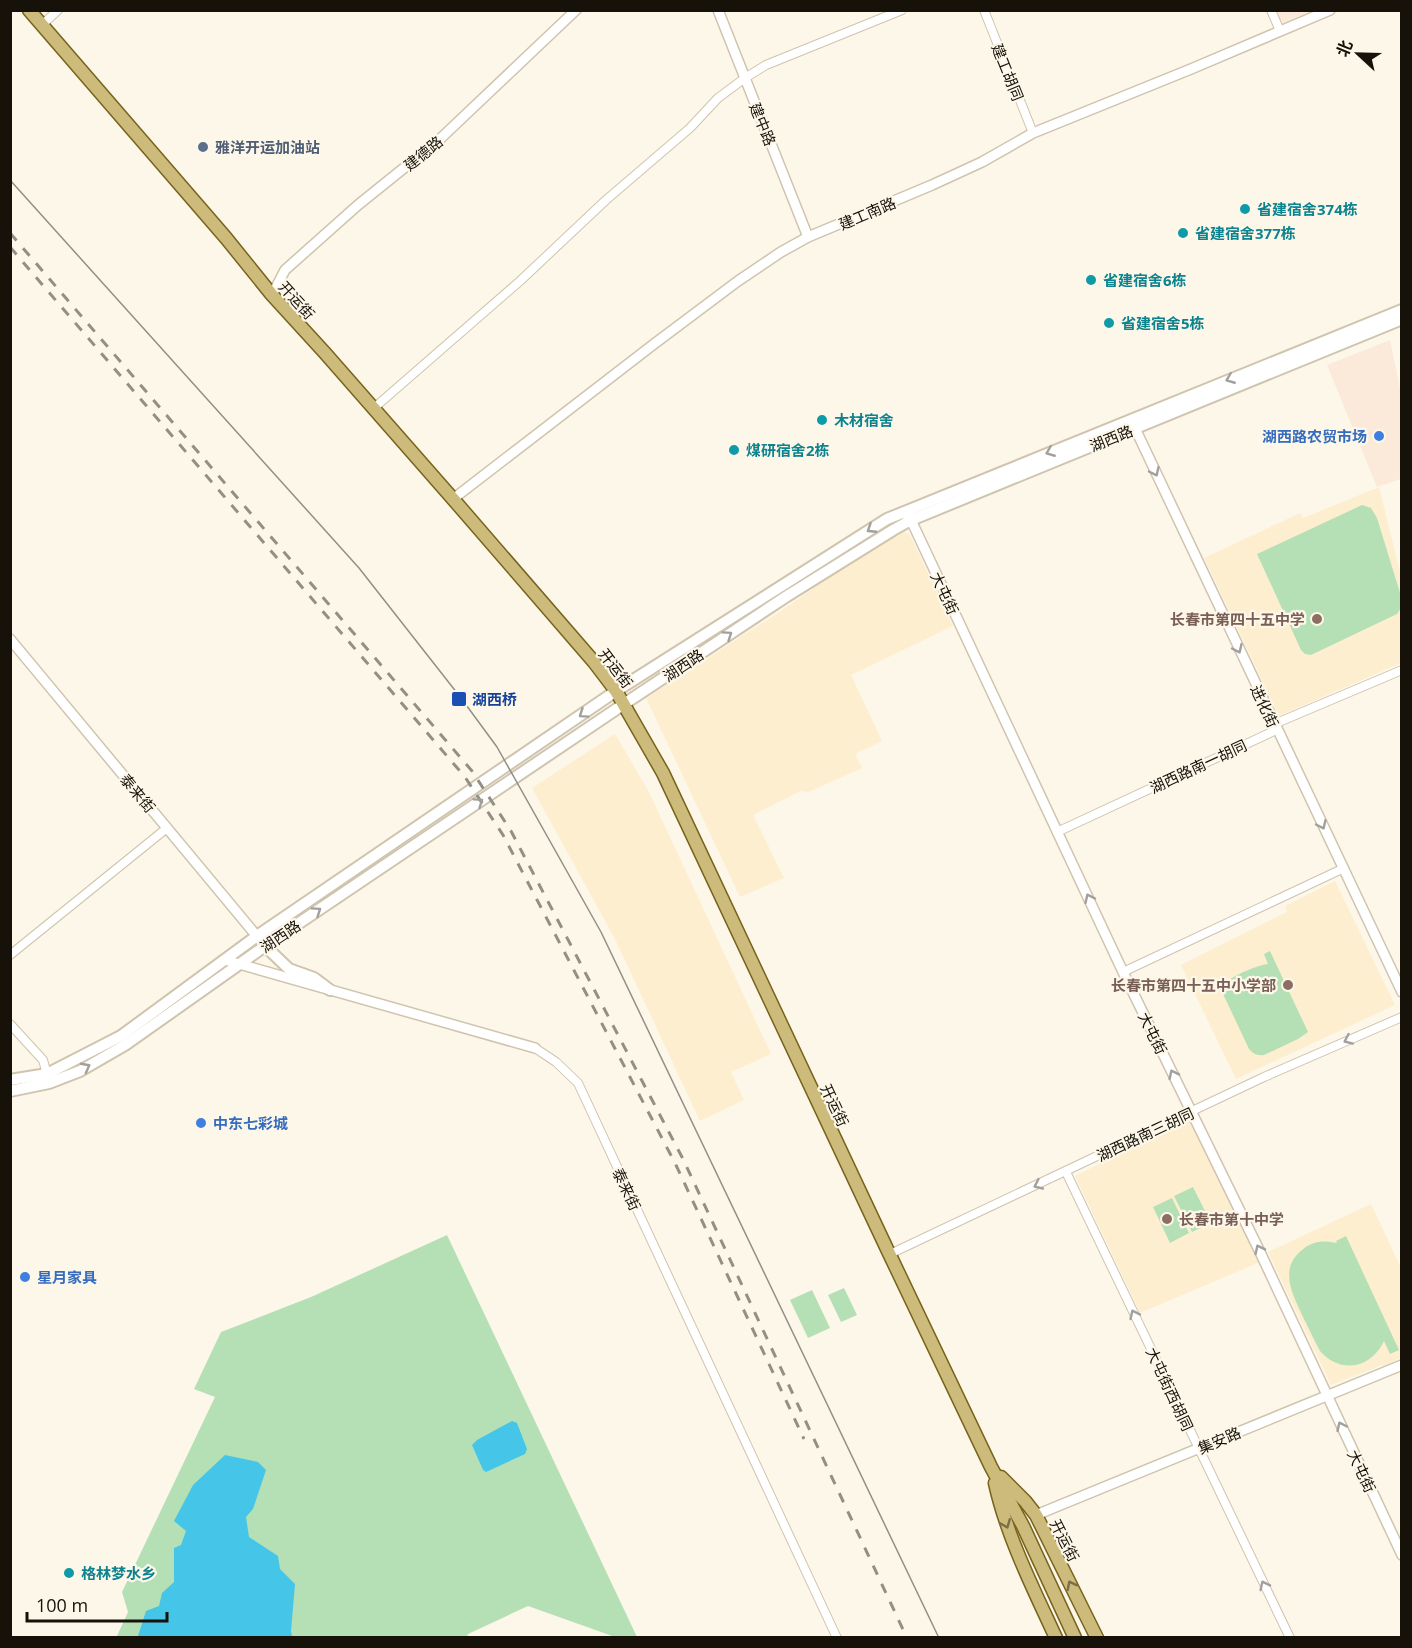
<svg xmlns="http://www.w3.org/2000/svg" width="1412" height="1648" font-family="'Open Sans','Noto Sans SC',sans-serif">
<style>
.commercial{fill:#fbead9}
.built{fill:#fdeed0}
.green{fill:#b5e0b6}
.water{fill:#45c5e7}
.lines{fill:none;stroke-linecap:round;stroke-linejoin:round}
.minor-casing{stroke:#cfc4ae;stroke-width:10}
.tertiary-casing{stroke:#cfc4ae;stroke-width:12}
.secondary-casing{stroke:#cfc4ae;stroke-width:14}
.primary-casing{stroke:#77631c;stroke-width:15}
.minor{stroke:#fff;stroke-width:8}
.tertiary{stroke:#fff;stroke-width:9}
.secondary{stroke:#fff;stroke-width:10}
.primary{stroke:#cdbb7c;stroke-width:12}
.tram{stroke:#948f84;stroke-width:1.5}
.rail{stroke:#948f84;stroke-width:3;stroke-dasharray:10 10;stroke-linecap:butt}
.oneway{stroke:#a2a09d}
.oneway2{stroke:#7b6f49}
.service-dot{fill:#5c6f8a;stroke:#fdf7e9;stroke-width:2}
.culture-dot{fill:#0f9aa8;stroke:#fdf7e9;stroke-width:2}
.shop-dot{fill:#3f7fe0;stroke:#fdf7e9;stroke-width:2}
.education-dot{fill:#8d6e63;stroke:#fdf7e9;stroke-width:2}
.transit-dot{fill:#1a4fb4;stroke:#fdf7e9;stroke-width:2}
.labels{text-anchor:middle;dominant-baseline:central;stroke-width:4.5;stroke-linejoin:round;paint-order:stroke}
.street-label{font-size:15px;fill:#16120a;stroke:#fdf7e9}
.service-label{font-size:15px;font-weight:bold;fill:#4e5e75;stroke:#fdf7e9;text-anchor:start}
.culture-label{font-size:15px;font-weight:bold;fill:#0d838f;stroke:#fdf7e9;text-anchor:start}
.shop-label{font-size:15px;font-weight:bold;fill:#366cbe;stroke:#fdf7e9;text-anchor:start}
.education-label{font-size:15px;font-weight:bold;fill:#785e54;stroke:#fdf7e9;text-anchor:end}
.transit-label{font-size:15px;font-weight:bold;fill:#164399;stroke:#fdf7e9;text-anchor:start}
</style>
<rect width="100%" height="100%" fill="#fdf7e9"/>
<g class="commercial">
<path d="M1276,11H1318L1282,25Z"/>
<path d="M1390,340L1401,393V479L1377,487L1327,365Z"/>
</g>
<g class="built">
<path d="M1379,487L1401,576V663L1279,716L1204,558L1300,513L1303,518Z"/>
<path d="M905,532L910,535L953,626L851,675L882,741L855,754L862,768L808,792L801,791L753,815L784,878L740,897L646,698L787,607L832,575L897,534Z"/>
<path d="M615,734L649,792L771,1054L731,1072L744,1100L700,1121L615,939L532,788Z"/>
<path d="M1335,881L1395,1005L1236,1079L1181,965L1287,912L1285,906Z"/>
<path d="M1189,1120L1260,1262L1140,1313L1075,1176Z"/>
<path d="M1371,1204L1401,1268V1358L1383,1366L1382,1365L1331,1385L1268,1252Z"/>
</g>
<g class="green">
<path d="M1362,505L1371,508L1377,518L1401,596V608L1397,614L1311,655L1305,654L1301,650L1257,554Z"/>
<path d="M1270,951L1308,1032L1298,1039L1264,1055C1258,1056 1253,1054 1249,1049L1224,996C1223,991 1223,986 1227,982C1234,975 1258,965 1268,964L1264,954Z"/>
<path d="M1193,1187L1211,1223L1192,1232L1174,1196Z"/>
<path d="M1172,1198L1189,1233L1170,1243L1153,1207Z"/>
<path d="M447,1235L637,1637H615L528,1606L468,1634L467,1637L116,1638L128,1612L122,1592L215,1397L194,1389L221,1332L311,1297Z"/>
<path d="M1346,1236L1399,1350L1390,1354L1384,1341C1371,1369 1340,1374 1320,1351C1314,1340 1309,1329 1303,1317C1293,1295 1278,1269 1302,1250C1312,1241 1324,1240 1337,1243L1336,1241Z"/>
<path d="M844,1288L857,1315L841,1322L828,1295Z"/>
<path d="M812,1290L830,1328L808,1338L790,1300Z"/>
</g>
<g class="water">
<path d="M512,1421L517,1423L527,1449L525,1454L486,1472L483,1470L472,1445L477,1440Z"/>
<path d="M225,1455L258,1462L266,1470L253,1509L246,1517L249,1537L278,1556L280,1569L295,1584L291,1631L292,1637H135L138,1636L146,1611L159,1606L162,1593L174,1582V1548L181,1545L186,1531L174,1521L193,1485Z"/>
</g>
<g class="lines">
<g class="minor-casing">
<g id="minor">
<path d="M984,10L1033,133"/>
<path d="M1271,10L1280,31"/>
<path d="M42,25L58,10"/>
<path d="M374,408L520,281L606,200L690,128L718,98L745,78L766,65L902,10"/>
<path d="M1057,832L1272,732L1279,722L1402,670"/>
<path d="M10,955L167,828"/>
<path d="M1123,972L1342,869"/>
<path d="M10,1024L43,1060L48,1078"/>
<path d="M535,1048L556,1062L578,1083L837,1638"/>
<path d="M1066,1172L1290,1638"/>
<path d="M890,1254L1264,1077L1402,1017"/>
</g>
</g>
<g class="tertiary-casing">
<g id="tertiary">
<path d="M718,10L808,237"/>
<path d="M272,295L285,270L358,205L440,139L576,10"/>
<path d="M1133,424L1402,992"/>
<path d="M453,499L654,344L738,281L781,252L808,237L932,185L982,162L1033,133L1191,69L1330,10"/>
<path d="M906,515L911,520L1123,972L1260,1252L1402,1555"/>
<path d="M10,639L265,946"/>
<path d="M225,960L535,1048"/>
<path d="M1036,1515L1402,1365"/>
</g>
</g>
<g class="secondary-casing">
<g id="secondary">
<path d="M265,946L289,969L314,978L330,990"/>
<path d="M10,1080L47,1074L121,1036L257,936L616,691L887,519L1402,310"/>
<path d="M10,1091L49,1083L80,1071L125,1045L265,946L624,704L787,596L893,530L911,520L1402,319"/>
</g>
</g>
<g class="primary-casing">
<g id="primary">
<path d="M29,10L226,238L272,295L325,353L453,499L594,662L616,691L663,773L887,1249L991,1467L1023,1526L1075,1638"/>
<path d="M1001,1477L1025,1501L1036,1515L1097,1638"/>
<path d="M995,1483C1007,1537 1033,1588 1056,1638"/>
</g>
</g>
<use href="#minor" class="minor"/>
<use href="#tertiary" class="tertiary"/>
<use href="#secondary" class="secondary"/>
<use href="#primary" class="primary"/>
<path class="tram" d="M10,180L359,568L461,698L497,747L601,932L939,1638"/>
<g class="rail">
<path d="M10,233L472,771L511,831L683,1159L907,1638"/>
<path d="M10,247L465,777L503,835L675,1163L804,1439"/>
</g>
</g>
<defs><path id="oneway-chevron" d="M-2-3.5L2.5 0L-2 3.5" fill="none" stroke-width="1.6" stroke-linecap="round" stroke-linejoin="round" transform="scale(1.5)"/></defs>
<g class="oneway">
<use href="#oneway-chevron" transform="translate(1230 379) rotate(158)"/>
<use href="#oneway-chevron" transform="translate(1050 452) rotate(158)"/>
<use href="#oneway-chevron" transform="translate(1155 472) rotate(65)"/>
<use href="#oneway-chevron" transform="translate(871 529) rotate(147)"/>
<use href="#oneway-chevron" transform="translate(728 635) rotate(-34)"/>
<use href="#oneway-chevron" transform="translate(1238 649) rotate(65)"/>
<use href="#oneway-chevron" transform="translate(583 714) rotate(146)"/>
<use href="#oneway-chevron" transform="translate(479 802) rotate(-34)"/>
<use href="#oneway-chevron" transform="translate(1322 825) rotate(65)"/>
<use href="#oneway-chevron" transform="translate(1089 898) rotate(-115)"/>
<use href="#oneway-chevron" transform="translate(317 911) rotate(-34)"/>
<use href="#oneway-chevron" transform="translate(1348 1040) rotate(156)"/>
<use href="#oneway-chevron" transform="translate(86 1067) rotate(-28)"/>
<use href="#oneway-chevron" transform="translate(1173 1074) rotate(-116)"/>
<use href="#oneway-chevron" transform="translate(1038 1185) rotate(155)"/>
<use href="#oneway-chevron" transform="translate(1259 1249) rotate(-116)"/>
<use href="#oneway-chevron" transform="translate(1134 1314) rotate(-115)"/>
<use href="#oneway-chevron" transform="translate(1341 1426) rotate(-115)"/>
<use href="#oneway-chevron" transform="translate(1264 1585) rotate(-116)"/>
</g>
<g class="oneway2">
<use href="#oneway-chevron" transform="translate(1006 1524) rotate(68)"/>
<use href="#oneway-chevron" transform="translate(1071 1585) rotate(-117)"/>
</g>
<circle class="service-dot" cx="203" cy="147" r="6"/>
<g class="culture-dot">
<circle cx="1245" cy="209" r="6"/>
<circle cx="1183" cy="233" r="6"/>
<circle cx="1091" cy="280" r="6"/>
<circle cx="1109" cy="323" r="6"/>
<circle cx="822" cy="420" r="6"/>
<circle cx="734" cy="450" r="6"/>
<circle cx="69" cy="1573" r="6"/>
</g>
<g class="shop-dot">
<circle cx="1379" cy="436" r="6"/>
<circle cx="201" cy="1123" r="6"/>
<circle cx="25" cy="1277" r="6"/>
</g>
<g class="education-dot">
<circle cx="1317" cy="619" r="6"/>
<circle cx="1288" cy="985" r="6"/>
<circle cx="1167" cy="1219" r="6"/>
</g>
<rect class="transit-dot" x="451" y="691" width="16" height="16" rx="3"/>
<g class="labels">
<g class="street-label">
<text transform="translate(1008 72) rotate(68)">建工胡同</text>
<text transform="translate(763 124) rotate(68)">建中路</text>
<text transform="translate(423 153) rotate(-39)">建德路</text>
<text transform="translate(867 213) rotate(-23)">建工南路</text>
<text transform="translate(297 300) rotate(48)">开运街</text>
<text transform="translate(1111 438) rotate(-22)">湖西路</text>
<text transform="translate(945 593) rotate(65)">大屯街</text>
<text transform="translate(683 665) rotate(-34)">湖西路</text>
<text transform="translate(616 668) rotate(53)">开运街</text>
<text transform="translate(1265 706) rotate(65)">进化街</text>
<text transform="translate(1198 766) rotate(-25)">湖西路南一胡同</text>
<text transform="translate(138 793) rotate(50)">泰来街</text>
<text transform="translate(280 936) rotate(-34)">湖西路</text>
<text transform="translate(1153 1033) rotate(64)">大屯街</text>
<text transform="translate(835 1105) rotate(65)">开运街</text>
<text transform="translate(1145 1134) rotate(-25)">湖西路南三胡同</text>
<text transform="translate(627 1189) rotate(65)">泰来街</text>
<text transform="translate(1170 1389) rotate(65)">大屯街西胡同</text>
<text transform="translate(1219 1440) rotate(-23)">集安路</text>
<text transform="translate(1362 1471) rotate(65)">大屯街</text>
<text transform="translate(1065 1540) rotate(63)">开运街</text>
</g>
<g class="service-label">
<text x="215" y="147">雅洋开运加油站</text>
</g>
<g class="culture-label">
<text x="1257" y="209">省建宿舍374栋</text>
<text x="1195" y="233">省建宿舍377栋</text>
<text x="1103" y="280">省建宿舍6栋</text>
<text x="1121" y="323">省建宿舍5栋</text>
<text x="834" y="420">木材宿舍</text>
<text x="746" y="450">煤研宿舍2栋</text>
<text x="81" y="1573">格林梦水乡</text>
</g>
<g class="shop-label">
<text x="1367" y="436" text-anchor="end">湖西路农贸市场</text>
<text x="213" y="1123">中东七彩城</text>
<text x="37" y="1277">星月家具</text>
</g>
<g class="education-label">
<text x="1305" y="619">长春市第四十五中学</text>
<text x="1276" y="985">长春市第四十五中小学部</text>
<text x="1179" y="1219" text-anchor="start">长春市第十中学</text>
</g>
<g class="transit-label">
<text x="472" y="699">湖西桥</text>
</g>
</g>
<rect width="1412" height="1648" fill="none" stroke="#16120a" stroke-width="24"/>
<g transform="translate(1358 54) rotate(292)" stroke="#fdf7e9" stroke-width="4.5" paint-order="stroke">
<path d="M0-4.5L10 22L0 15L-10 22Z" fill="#16120a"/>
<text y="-9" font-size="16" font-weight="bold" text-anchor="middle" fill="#16120a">北</text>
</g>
<path d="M27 1612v9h140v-9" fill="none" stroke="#16120a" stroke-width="3"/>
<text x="36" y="1612" font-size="18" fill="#16120a" stroke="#fdf7e9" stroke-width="4.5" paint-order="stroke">100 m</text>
</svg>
